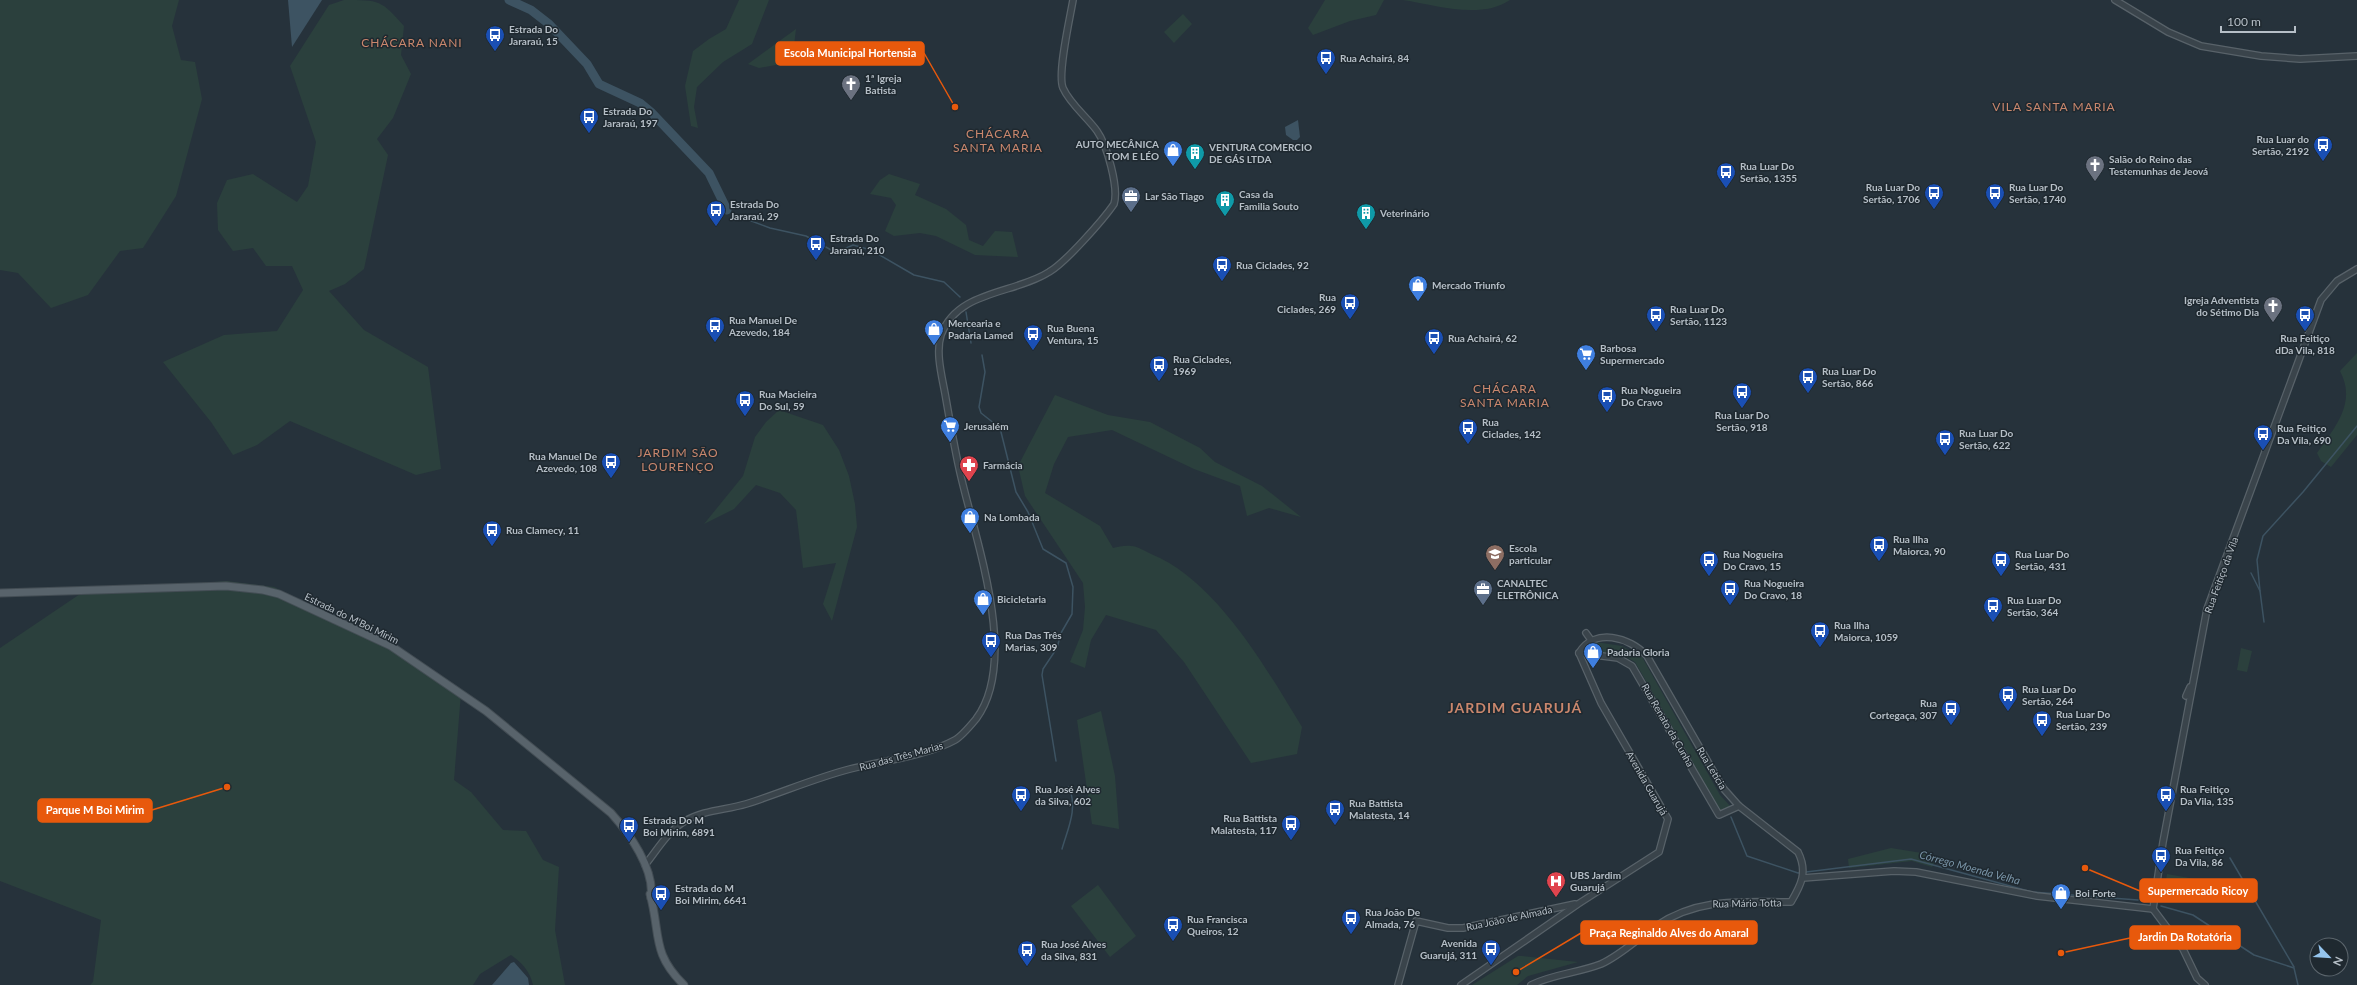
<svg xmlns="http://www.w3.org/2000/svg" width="2357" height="985" font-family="Lato,sans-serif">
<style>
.green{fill:#2b403d}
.water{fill:#3d5362}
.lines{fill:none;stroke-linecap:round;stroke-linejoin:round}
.stream{stroke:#3d5362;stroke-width:1.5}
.river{stroke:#3d5362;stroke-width:9}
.minor-casing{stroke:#586269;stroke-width:8}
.major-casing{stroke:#434d54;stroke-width:9}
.minor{stroke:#3a444b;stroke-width:5.5}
.major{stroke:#58636b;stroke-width:7}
.labels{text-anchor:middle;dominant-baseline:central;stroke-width:3;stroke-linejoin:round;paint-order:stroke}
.poi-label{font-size:10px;font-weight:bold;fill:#b6bfc7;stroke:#1f2930;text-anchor:start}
.street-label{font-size:10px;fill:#b6bfc7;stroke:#1f2930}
.water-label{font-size:11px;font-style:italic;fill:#7994a7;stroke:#1f2930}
.quarter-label{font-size:12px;letter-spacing:1px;fill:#ca876d;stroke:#1f2930}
.district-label{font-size:14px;font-weight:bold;letter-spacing:1px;fill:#ca876d;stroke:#1f2930}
.leader{fill:none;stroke:#e8590c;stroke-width:1.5}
.callout-dot{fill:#e8590c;stroke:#1f2930;stroke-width:1.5}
.callout{fill:#e8590c;stroke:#e8590c;stroke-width:1.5}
.callout-label{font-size:11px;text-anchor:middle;font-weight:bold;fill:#fff}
</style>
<rect width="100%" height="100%" fill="#26323b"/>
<g class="green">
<path d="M0,0H179L172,26L181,60L195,62L202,99L176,196L143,248L120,251L88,295L51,308L18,273L0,270Z"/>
<path d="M344,0C380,0 381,0 404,26L401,55L411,74L393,118L377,139L388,155L364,269L345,284L329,291L364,330L428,367L441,469L416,475L290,421L257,445L233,455L211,422L163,362L224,335L277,331L303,290L292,266H266L253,248L233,251L218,230L217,203L227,180L253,174L297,202L308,186L316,142L290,66L329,5Z"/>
<path d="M739,0H769L752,44L723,62L697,87L694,107L698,128L691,126L685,86L693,51L709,39L726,29Z"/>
<path d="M1325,0H1384L1376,15L1350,21L1313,35L1308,28Z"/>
<path d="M1403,0H1510C1480,20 1436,5 1403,0Z"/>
<path d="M1183,14L1192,24L1174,43L1164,32Z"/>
<path d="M796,29L792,62L759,68L748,64Z"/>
<path d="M889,174L920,184L915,195L946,209L966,225L969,240L983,246L995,231L1012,232L1018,257L975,255L936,236L920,233L894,236L885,231L896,205L891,198L870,194L880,180Z"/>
<path d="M2357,353V435L2331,467L2321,461L2317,453C2335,427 2357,403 2340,371Z"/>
<path d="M1055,395L1108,415L1150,422L1200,448L1215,462L1262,486L1301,517L1269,508L1247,516L1240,486L1194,469L1112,430L1068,437L1054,464L1045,493L1100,526L1113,548C1118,547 1125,545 1131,546C1137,546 1145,551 1151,554C1216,580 1266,668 1302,727L1297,754L1251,763L1184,662L1156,630L1106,615L1091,640L1085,668L1070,662L1083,630L1085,607L1083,583L1025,496L1018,466Z"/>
<path d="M779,410L823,425L839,450L849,476L855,504L857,527L832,621L823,604L836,563L803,568L796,510L780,493L756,485L734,509L704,524L743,476L755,437L766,422Z"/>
<path d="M227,581L274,587L391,646L461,693L454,780L471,792L503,830L526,831L543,860L559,867L555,930L565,985H533C530,971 522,963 511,955L480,974L473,985H90L93,982L101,920L0,881V648L83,592Z"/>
<path d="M1596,642L1622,646L1642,657L1720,795L1731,807L1721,811L1635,662L1618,652L1588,653L1585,647L1587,644Z"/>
<path d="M2241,648L2252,651L2247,672L2237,670Z"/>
<path d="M1101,711L1115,776L1119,829L1092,824L1077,720Z"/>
<path d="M1891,848L1928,854L1935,861L1932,867L1912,861L1849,868L1848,859Z"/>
<path d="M2167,874L2206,881L2179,896L2174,881L2166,880Z"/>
<path d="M1098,885L1136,936L1110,957L1071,906Z"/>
<path d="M1518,956H1522L1578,962L1528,976L1517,985H1472Z"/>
</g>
<g class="water">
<path d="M288,0H322L292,47Z"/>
<path d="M1298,120L1300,137L1297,140H1293L1286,135L1285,127Z"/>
<path d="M514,962L528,978L529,985H492L511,963Z"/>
</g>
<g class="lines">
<g class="stream">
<path d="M738,216L770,228L806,236L833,251H840L853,245L871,250L914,275L944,282L960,297"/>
<path d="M966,312L971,343"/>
<path d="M982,355L985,372L979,407L981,413L1000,428L1016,492L1028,512L1043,549L1066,563L1073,587L1072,614L1061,633L1057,648L1043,669L1042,675L1056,761"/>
<path d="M2251,573L2260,591L2264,622"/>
<path d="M2260,591L2257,560L2263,536L2303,492L2357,426"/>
<path d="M1731,817L1747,856L1798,873L1911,859L2032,892L2138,900"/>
<path d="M1062,849C1068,828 1078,809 1069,787"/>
<path d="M2230,858L2294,967"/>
<path d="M2161,906L2193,915L2254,955L2294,968L2298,985"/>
</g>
<path class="river" d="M509,0L531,10L549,24L587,64L599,84L640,103L652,113L709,173L727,210"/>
<g class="minor-casing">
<g id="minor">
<path d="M2115,0L2168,32L2201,46L2261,56L2300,59L2357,56"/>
<path d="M1586,633L1591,640"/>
<path d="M1579,653L1618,658L1632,666L1719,815L1739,806"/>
<path d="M2186,696L2190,687"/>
<path d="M645,865C657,850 668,831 685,821C704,810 726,810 746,804C781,793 815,778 850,769C882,761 926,756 955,740C962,736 971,725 976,719C1021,659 973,534 959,468C954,445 950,422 946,399C943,380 935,354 941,335C957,290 1015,294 1049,272C1065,263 1103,220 1114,204C1119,188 1107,145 1097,131C1087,117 1070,104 1063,88C1057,74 1070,18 1073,0"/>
<path d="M1803,878L1894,871L1916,872L2037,896L2153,909"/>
<path d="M2153,909L2163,842L2207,609L2321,300L2337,281L2357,269"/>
<path d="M2153,909L2183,949L2197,978L2205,985"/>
<path d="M1398,985L1416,921L1448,928H1463L1575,904"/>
<path d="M1461,985L1578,904L1659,852L1668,819L1601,703L1579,653"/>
<path d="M1531,985C1553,974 1578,973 1601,964C1621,955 1638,938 1656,926C1699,897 1742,902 1791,902C1801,885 1808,872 1798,852L1739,806L1723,788L1647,656C1630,637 1594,627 1579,653"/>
</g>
</g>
<g class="major-casing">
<g id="major">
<path d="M0,593L226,586L263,590L279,594L391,646L486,711L611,813C629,833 655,869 651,898"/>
<path d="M650,894C661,934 651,953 684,985"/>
</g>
</g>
<use href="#minor" class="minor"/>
<use href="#major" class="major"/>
</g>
<defs>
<g id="bus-pin" transform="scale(1)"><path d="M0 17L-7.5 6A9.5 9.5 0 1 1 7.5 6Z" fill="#1a4fb4" stroke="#1f2930"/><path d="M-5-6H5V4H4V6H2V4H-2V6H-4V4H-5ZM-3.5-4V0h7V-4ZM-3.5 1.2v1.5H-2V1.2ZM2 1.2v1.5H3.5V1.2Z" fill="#fff"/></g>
<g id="church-pin" transform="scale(1)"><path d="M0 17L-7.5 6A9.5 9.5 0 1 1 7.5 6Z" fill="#6b7280" stroke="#1f2930"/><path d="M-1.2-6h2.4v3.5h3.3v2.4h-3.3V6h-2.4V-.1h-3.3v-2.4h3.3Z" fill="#fff"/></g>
<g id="shop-pin" transform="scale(1)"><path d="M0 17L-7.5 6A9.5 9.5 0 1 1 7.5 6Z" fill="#3f7fe0" stroke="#1f2930"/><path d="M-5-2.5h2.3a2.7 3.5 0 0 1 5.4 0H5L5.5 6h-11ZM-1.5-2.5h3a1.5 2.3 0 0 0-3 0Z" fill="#fff"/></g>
<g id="building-pin" transform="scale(1)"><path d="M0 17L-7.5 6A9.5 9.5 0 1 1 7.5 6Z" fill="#0f9aa8" stroke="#1f2930"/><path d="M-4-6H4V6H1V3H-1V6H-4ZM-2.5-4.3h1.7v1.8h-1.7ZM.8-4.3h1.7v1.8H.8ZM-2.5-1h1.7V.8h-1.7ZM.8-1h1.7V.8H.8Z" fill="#fff"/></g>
<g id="office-pin" transform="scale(1)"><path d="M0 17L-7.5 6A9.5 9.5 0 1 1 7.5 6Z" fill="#5c6f8a" stroke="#1f2930"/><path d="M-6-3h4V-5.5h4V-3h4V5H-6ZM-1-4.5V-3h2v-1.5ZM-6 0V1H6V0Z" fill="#fff"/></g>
<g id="supermarket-pin" transform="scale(1)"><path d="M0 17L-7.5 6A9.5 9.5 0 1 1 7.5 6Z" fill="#3f7fe0" stroke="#1f2930"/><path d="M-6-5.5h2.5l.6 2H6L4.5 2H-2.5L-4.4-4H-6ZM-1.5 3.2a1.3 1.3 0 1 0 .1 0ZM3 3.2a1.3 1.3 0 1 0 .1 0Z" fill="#fff"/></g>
<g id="pharmacy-pin" transform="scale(1)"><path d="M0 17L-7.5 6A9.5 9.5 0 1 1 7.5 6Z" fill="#e0444e" stroke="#1f2930"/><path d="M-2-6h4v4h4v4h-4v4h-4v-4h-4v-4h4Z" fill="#fff"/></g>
<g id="school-pin" transform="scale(1)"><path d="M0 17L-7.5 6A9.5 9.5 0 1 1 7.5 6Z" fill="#8d6e63" stroke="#1f2930"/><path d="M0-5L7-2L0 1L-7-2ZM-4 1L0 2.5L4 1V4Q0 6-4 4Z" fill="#fff"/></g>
<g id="hospital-pin" transform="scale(1)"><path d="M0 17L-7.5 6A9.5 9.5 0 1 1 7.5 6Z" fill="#e0444e" stroke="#1f2930"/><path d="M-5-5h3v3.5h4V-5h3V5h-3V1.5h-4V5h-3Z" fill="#fff"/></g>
</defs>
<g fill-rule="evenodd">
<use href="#bus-pin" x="495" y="35"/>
<use href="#bus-pin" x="1326" y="58"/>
<use href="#church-pin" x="851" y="84"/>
<use href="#bus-pin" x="589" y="117"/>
<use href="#bus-pin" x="2323" y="145"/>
<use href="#shop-pin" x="1173" y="150"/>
<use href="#building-pin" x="1195" y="153"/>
<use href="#church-pin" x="2095" y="165"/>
<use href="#bus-pin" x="1726" y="172"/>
<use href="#bus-pin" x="1934" y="193"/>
<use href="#bus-pin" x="1995" y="193"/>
<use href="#office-pin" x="1131" y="196"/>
<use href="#building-pin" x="1225" y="200"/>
<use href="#bus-pin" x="716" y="210"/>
<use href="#building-pin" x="1366" y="213"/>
<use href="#bus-pin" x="816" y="244"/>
<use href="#bus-pin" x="1222" y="265"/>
<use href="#shop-pin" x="1418" y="285"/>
<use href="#bus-pin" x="1350" y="303"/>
<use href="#church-pin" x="2273" y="306"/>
<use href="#bus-pin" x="1656" y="315"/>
<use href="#bus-pin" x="2305" y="315"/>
<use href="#bus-pin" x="715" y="326"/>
<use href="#shop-pin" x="934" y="329"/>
<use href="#bus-pin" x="1033" y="334"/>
<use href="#bus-pin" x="1434" y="338"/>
<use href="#supermarket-pin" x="1586" y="354"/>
<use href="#bus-pin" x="1159" y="365"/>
<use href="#bus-pin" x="1808" y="377"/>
<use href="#bus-pin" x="1742" y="392"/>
<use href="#bus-pin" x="1607" y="396"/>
<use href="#bus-pin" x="745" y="400"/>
<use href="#supermarket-pin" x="950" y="426"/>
<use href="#bus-pin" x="1468" y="428"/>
<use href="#bus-pin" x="2263" y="434"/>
<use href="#bus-pin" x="1945" y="439"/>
<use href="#bus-pin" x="611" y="462"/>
<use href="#pharmacy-pin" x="969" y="465"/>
<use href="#shop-pin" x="970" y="517"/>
<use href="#bus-pin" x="492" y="530"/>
<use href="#bus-pin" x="1879" y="545"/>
<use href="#school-pin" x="1495" y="554"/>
<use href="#bus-pin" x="1709" y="560"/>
<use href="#bus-pin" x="2001" y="560"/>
<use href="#office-pin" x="1483" y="589"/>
<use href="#bus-pin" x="1730" y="589"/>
<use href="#shop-pin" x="983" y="599"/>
<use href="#bus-pin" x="1993" y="606"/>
<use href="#bus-pin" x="1820" y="631"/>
<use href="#bus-pin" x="991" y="641"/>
<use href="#shop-pin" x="1593" y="652"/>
<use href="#bus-pin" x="2008" y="695"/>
<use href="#bus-pin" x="1951" y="709"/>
<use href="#bus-pin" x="2042" y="720"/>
<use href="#bus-pin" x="1021" y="795"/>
<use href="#bus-pin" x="2166" y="795"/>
<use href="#bus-pin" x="1335" y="809"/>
<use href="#bus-pin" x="1291" y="824"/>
<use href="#bus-pin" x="629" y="826"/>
<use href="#bus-pin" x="2161" y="856"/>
<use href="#hospital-pin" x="1556" y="881"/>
<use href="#shop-pin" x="2061" y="893"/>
<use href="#bus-pin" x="661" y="894"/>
<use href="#bus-pin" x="1351" y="918"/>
<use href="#bus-pin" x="1173" y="925"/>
<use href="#bus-pin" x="1491" y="949"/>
<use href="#bus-pin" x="1027" y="950"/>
</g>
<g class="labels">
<g class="poi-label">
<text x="509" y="29">Estrada Do<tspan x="509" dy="12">Jararaú, 15</tspan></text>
<text x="1340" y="58">Rua Achairá, 84</text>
<text x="865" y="78">1ª Igreja<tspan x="865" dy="12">Batista</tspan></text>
<text x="603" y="111">Estrada Do<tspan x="603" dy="12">Jararaú, 197</tspan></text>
<text x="2309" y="139" text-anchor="end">Rua Luar do<tspan x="2309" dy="12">Sertão, 2192</tspan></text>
<text x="1159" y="144" text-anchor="end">AUTO MECÂNICA<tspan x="1159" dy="12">TOM E LÉO</tspan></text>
<text x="1209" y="147">VENTURA COMERCIO<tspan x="1209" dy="12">DE GÁS LTDA</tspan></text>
<text x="2109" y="159">Salão do Reino das<tspan x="2109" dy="12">Testemunhas de Jeová</tspan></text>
<text x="1740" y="166">Rua Luar Do<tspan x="1740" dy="12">Sertão, 1355</tspan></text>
<text x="1920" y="187" text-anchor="end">Rua Luar Do<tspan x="1920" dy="12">Sertão, 1706</tspan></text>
<text x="2009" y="187">Rua Luar Do<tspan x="2009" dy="12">Sertão, 1740</tspan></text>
<text x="1239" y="194">Casa da<tspan x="1239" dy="12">Familia Souto</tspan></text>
<text x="1145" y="196">Lar São Tiago</text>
<text x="730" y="204">Estrada Do<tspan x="730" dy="12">Jararaú, 29</tspan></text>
<text x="1380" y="213">Veterinário</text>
<text x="830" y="238">Estrada Do<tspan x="830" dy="12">Jararaú, 210</tspan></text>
<text x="1236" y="265">Rua Ciclades, 92</text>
<text x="1432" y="285">Mercado Triunfo</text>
<text x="1336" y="297" text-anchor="end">Rua<tspan x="1336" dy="12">Ciclades, 269</tspan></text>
<text x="2259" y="300" text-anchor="end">Igreja Adventista<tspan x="2259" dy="12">do Sétimo Dia</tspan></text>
<text x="1670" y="309">Rua Luar Do<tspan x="1670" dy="12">Sertão, 1123</tspan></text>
<text x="729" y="320">Rua Manuel De<tspan x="729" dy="12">Azevedo, 184</tspan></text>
<text x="948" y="323">Mercearia e<tspan x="948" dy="12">Padaria Lamed</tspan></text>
<text x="1047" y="328">Rua Buena<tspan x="1047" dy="12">Ventura, 15</tspan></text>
<text x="1448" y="338">Rua Achairá, 62</text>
<text x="2305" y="338" text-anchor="middle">Rua Feitiço<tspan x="2305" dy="12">dDa Vila, 818</tspan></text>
<text x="1600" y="348">Barbosa<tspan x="1600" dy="12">Supermercado</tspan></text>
<text x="1173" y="359">Rua Ciclades,<tspan x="1173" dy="12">1969</tspan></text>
<text x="1822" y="371">Rua Luar Do<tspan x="1822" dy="12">Sertão, 866</tspan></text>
<text x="1621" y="390">Rua Nogueira<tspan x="1621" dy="12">Do Cravo</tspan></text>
<text x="759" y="394">Rua Macieira<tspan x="759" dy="12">Do Sul, 59</tspan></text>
<text x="1742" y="415" text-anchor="middle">Rua Luar Do<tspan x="1742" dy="12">Sertão, 918</tspan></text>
<text x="1482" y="422">Rua<tspan x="1482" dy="12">Ciclades, 142</tspan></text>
<text x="964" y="426">Jerusalém</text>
<text x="2277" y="428">Rua Feitiço<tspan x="2277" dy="12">Da Vila, 690</tspan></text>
<text x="1959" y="433">Rua Luar Do<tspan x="1959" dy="12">Sertão, 622</tspan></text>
<text x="597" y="456" text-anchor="end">Rua Manuel De<tspan x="597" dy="12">Azevedo, 108</tspan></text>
<text x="983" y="465">Farmácia</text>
<text x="984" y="517">Na Lombada</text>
<text x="506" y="530">Rua Clamecy, 11</text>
<text x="1893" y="539">Rua Ilha<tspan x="1893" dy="12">Maiorca, 90</tspan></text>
<text x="1509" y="548">Escola<tspan x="1509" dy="12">particular</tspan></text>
<text x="1723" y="554">Rua Nogueira<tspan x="1723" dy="12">Do Cravo, 15</tspan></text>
<text x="2015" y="554">Rua Luar Do<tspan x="2015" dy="12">Sertão, 431</tspan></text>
<text x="1497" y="583">CANALTEC<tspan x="1497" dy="12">ELETRÔNICA</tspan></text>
<text x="1744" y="583">Rua Nogueira<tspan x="1744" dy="12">Do Cravo, 18</tspan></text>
<text x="997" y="599">Bicicletaria</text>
<text x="2007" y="600">Rua Luar Do<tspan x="2007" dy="12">Sertão, 364</tspan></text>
<text x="1834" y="625">Rua Ilha<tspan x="1834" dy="12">Maiorca, 1059</tspan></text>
<text x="1005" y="635">Rua Das Três<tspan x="1005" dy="12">Marias, 309</tspan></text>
<text x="1607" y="652">Padaria Gloria</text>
<text x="2022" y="689">Rua Luar Do<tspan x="2022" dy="12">Sertão, 264</tspan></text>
<text x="1937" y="703" text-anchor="end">Rua<tspan x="1937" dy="12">Cortegaça, 307</tspan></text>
<text x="2056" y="714">Rua Luar Do<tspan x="2056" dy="12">Sertão, 239</tspan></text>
<text x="1035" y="789">Rua José Alves<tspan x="1035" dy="12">da Silva, 602</tspan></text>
<text x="2180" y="789">Rua Feitiço<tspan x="2180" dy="12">Da Vila, 135</tspan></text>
<text x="1349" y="803">Rua Battista<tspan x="1349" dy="12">Malatesta, 14</tspan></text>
<text x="1277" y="818" text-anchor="end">Rua Battista<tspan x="1277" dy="12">Malatesta, 117</tspan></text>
<text x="643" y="820">Estrada Do M<tspan x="643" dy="12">Boi Mirim, 6891</tspan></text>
<text x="2175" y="850">Rua Feitiço<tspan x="2175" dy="12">Da Vila, 86</tspan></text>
<text x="1570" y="875">UBS Jardim<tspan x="1570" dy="12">Guarujá</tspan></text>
<text x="675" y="888">Estrada do M<tspan x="675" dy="12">Boi Mirim, 6641</tspan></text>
<text x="2075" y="893">Boi Forte</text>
<text x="1365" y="912">Rua João De<tspan x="1365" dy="12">Almada, 76</tspan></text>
<text x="1187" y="919">Rua Francisca<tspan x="1187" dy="12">Queiros, 12</tspan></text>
<text x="1477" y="943" text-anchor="end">Avenida<tspan x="1477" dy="12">Guarujá, 311</tspan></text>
<text x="1041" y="944">Rua José Alves<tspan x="1041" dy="12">da Silva, 831</tspan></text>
</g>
<g class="street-label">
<text transform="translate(2221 575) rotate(-70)">Rua Feitiço da Vila</text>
<text transform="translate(352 618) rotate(26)">Estrada do M'Boi Mirim</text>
<text transform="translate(1668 725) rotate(60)">Rua Renato da Cunha</text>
<text transform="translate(901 756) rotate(-15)">Rua das Três Marias</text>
<text transform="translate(1712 768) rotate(59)">Rua Letícia</text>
<text transform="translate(1647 783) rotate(60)">Avenida Guarujá</text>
<text transform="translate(1747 903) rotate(-1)">Rua Mário Totta</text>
<text transform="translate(1509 918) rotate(-12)">Rua João de Almada</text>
</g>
<g class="water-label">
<text transform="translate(1970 867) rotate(15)">Córrego Moenda Velha</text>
</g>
<g class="quarter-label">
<text x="412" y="42">CHÁCARA NANI</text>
<text x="2054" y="106">VILA SANTA MARIA</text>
<text x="998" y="133">CHÁCARA<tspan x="998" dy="14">SANTA MARIA</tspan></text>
<text x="1505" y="388">CHÁCARA<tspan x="1505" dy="14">SANTA MARIA</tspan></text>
<text x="678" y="452">JARDIM SÃO<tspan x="678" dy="14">LOURENÇO</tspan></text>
</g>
<g class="district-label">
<text x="1515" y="707">JARDIM GUARUJÁ</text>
</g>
</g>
<path class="leader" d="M955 107L924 53M227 787L152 810M2085 868L2140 891M1516 972L1581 933M2061 953L2130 938"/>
<g class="callout-dot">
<circle cx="955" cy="107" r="4"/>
<circle cx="227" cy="787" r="4"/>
<circle cx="2085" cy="868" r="4"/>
<circle cx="1516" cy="972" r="4"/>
<circle cx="2061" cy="953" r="4"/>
</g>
<g class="callout">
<rect x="776" y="42" width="148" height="23" rx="4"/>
<rect x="38" y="799" width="114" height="23" rx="4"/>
<rect x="2140" y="879" width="117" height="23" rx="4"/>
<rect x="1581" y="921" width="176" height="23" rx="4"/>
<rect x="2130" y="926" width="110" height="23" rx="4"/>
</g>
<g class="callout-label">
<text x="850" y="57">Escola Municipal Hortensia</text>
<text x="95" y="814">Parque M Boi Mirim</text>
<text x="2198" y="895">Supermercado Ricoy</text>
<text x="1669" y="937">Praça Reginaldo Alves do Amaral</text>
<text x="2185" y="941">Jardin Da Rotatória</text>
</g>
<g transform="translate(2329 957) rotate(115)"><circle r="19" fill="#1f2930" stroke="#5b656c"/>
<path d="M0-3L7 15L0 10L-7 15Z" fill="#94c4ed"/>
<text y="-6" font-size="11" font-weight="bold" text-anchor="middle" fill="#b6bfc7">N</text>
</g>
<path d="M2221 26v6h74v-6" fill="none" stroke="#b6bfc7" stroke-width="2"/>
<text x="2227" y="26" font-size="12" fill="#b6bfc7" stroke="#1f2930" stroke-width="3" paint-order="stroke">100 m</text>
</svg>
